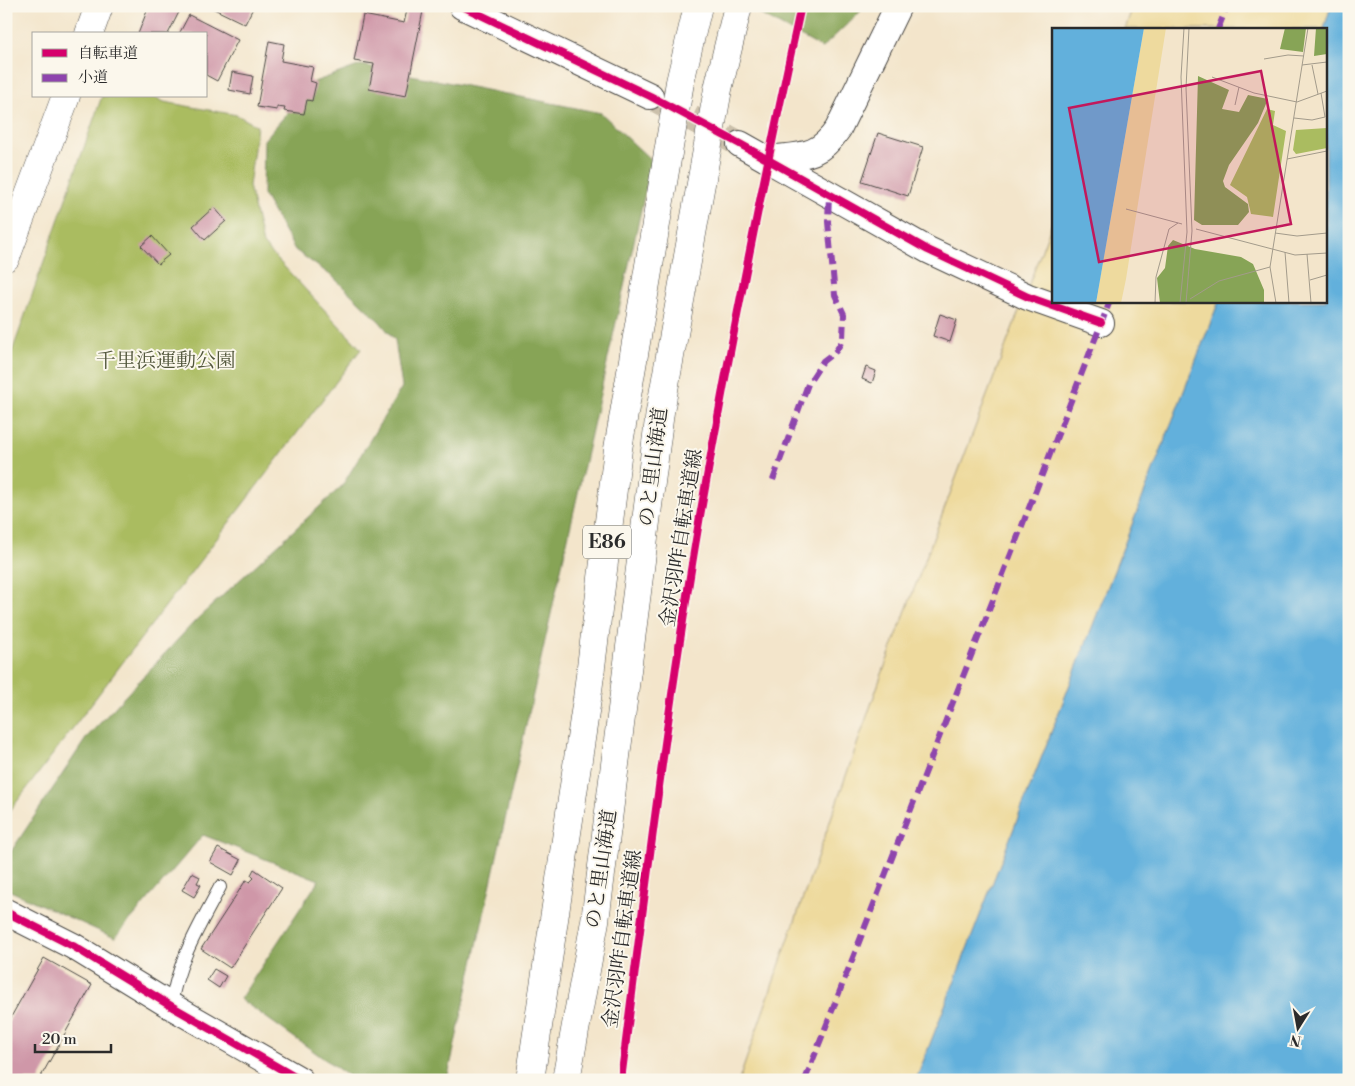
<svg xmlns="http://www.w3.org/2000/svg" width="1355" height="1086" font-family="'Libre Bodoni','Noto Serif JP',serif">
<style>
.green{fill:#aabc60;stroke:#6a7446}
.forest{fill:#87a456;stroke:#596840}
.sand{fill:#eeda9e;stroke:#8c8264}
.water{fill:#62b0dc;stroke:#466e84}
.building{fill:#cf97a8}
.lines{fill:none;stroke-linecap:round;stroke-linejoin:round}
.street-tunnel{stroke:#cbc0ab;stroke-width:26;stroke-dasharray:26 13;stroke-linecap:butt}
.lane-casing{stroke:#494743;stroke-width:14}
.street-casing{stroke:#494743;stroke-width:28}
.secondary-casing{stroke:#494743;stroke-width:29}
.highway-casing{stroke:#494743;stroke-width:29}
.lane{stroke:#fff;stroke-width:12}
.street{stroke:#fff;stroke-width:26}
.secondary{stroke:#fff;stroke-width:28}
.highway{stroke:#fff;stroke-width:28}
.quiet{stroke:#8e44ad;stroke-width:6;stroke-dasharray:12 6;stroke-linecap:butt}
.cycleway-casing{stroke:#fbf7ec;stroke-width:11}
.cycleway{stroke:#d6006c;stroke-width:8}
.labels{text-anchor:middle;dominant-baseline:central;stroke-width:4;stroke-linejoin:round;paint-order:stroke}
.shield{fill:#fbf7ec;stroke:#696865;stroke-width:1}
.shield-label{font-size:19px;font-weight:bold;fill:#2b2b2b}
.park-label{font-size:20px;fill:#51563b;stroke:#fbf7ec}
.street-label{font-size:20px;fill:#2b2b2b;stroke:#fbf7ec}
.inset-road{fill:none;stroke:#a39b8b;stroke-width:1}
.view{fill:#c2185b;fill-opacity:0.15;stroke:#c2185b;stroke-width:2.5}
.inset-edge{fill:none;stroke:#2b2b2b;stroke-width:2.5}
</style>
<rect width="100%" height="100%" fill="#fbf7ec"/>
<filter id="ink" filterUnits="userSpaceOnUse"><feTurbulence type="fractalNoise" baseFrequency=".02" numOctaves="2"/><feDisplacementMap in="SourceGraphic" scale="10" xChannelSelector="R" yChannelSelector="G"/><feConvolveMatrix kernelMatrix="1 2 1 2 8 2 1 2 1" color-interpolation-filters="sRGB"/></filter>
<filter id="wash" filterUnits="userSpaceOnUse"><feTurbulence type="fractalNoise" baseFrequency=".0096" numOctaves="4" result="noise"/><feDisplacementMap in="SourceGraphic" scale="20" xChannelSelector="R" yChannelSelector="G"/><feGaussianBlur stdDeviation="1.12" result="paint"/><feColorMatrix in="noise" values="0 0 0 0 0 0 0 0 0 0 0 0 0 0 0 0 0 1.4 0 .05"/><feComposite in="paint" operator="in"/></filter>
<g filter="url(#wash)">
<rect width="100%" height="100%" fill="#f3e5cb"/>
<path class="green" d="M102,96H153L164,102L237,115L257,126L249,186L263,244L361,349L6,816V369Z"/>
<g class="forest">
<path d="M745,6H863L861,11L822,48Z"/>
<path d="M361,65L601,113L652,161L447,1080H354L240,999L319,880L203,835L115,938L6,889V859L87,737L196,620L342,486L402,387L395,340L380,322L333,277L295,250L263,194L264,140L314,82Z"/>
</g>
<g class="sand">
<path d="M1133,6H1331L1324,29H1125Z"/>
<path d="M1054,218V301H1219L916,1080H739L879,682Z"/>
</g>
<path class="water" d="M1331,6H1349V1080H916L1219,301H1326V29H1324Z"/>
<g id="blocks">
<g class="building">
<path d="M149,6H182L168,34H138Z"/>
<path d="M213,6H254L245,24L212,8Z"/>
<path d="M408,6H424L406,96L369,89L374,64L354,61L363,15L404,23Z"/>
<path d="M189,15L238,40L217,81L206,75V34H179Z"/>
<path d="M269,41L284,44L281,61L313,67L310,81L316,83L312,101L307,100L304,114L284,111L285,108L277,107V110L257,107Z"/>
<path d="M232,72L253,76L250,94L229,90Z"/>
<path d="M878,133L923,147L908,196L862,181Z"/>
<path d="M214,207L226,221L205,240L193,226Z"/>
<path d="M152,236L169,255L158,264L141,246Z"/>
<path d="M940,314L957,320L950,342L933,336Z"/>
<path d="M866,367L876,371L872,383L862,379Z"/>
<path d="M218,848L241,860L233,875L210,862Z"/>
<path d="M254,869L282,888L230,968L201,949L246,880L250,882L254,878L251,875Z"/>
<path d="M192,873L200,877L197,883L201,885L194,897L182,890Z"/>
<path d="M44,958L92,985L39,1080H6V1026Z"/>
<path d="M214,969L226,976L219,988L207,980Z"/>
</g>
</g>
</g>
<g filter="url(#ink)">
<use href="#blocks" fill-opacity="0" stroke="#494743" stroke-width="1"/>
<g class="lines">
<path class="street-tunnel" d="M657,100L740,144"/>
<g class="lane-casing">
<path id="lane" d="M171,1006C177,962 200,925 220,887"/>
</g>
<g class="street-casing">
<g id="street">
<path d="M462,6L650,96"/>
<path d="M740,144L928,250L1028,297L1101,323"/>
<path d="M767,159C800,155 818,159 838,129L898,6"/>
<path d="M6,912L73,946L171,1006L300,1080"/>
</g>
</g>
<g class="secondary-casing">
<g id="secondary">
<path d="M89,34L99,6"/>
<path d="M6,257L66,96"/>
</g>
</g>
<g class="highway-casing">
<g id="highway">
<path d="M530,1080L587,699L618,449L680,82L698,6"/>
<path d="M566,1080L595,921L660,412L718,89L738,6"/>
</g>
</g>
<use href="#lane" class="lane"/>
<use href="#street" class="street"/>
<use href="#secondary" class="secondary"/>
<use href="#highway" class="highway"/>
<g class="quiet">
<path d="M1218,29L1227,6"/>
<path d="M773,480L808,384L823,361L836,351L843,339L844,314L835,295L828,222L829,194"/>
<path d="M805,1080L1110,301"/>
</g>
<g class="cycleway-casing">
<g id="cycleway">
<path d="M462,6L650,96L740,144L928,250L1028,297L1101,323"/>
<path d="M6,912L73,946L171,1006L300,1080"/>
<path d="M621,1080C645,892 668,703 700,516C730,345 764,176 801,6"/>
</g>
</g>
<use href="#cycleway" class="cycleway"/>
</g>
</g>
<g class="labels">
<rect class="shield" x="583" y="525.5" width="48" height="33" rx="4"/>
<g class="shield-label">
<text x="607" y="542">E86</text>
</g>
<g class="park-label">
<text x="166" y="361">千里浜運動公園</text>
</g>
<g class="street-label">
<text transform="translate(654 467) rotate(-83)">のと里山海道</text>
<text transform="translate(682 538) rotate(-81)">金沢羽咋自転車道線</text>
<text transform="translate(602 869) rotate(-82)">のと里山海道</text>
<text transform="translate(623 939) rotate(-82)">金沢羽咋自転車道線</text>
</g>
</g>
<g transform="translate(1052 28)">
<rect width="275" height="275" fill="#f3e5cb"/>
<path d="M215,81L223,83L221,97L234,103L221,189L199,186L195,169L178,157ZM275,100V120L244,126L241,122L244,102Z" fill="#aabc60"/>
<path d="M233,0H254L251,24L228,21ZM264,0H275V26L262,28ZM146,48L177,62L170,81L187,84L196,67L216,71L206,95L177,137L171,153L173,159L196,176L197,184L186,197H150L142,192ZM121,212L143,221L189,229L201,236L212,262V275H108L105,250L113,240L116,218Z" fill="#87a456"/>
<path d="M92,0H114L74,251L69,275H44Z" fill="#eeda9e"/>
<path d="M0,0H92L44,275H0Z" fill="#62b0dc"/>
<path class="inset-road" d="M212,31L236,27L252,28M250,37L275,34M260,37L266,66M160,49L202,65L245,74L275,63M183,77L187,59M242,90L260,92L273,89L269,65M235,131L275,123M74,181L130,196M144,201L243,227L275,225M223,205L245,208L275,205M233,224L237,275M255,226L259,275M258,252L275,247M138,271L167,253L218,239M103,275L104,249L117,201L126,195M128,275L135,204L129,49L132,0M134,275L140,203L134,60L137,0M224,275L218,239L256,0"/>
<path class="view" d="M209,43L239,196L47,234L17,80Z"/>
<rect width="275" height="275" class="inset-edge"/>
</g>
<rect width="1355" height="1086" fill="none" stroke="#fbf7ec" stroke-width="25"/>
<rect x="32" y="32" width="175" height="65" fill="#fbf7ec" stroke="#a8a59f"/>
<rect x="42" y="49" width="25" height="8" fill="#d6006c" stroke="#a8a59f"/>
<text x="78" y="58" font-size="15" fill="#2b2b2b">自転車道</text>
<rect x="42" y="74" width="25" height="8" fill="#8e44ad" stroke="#a8a59f"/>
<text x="78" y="82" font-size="15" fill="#2b2b2b">小道</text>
<g transform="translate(1298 1028) rotate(191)" stroke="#fbf7ec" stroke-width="4" paint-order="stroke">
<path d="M0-4L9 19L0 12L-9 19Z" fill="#2b2b2b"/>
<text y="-8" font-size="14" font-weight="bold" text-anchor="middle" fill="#2b2b2b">N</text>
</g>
<path d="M35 1044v8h76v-8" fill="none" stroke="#2b2b2b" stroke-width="2.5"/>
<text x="42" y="1044" font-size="15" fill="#2b2b2b" stroke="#fbf7ec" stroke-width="4" paint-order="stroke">20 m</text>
</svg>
